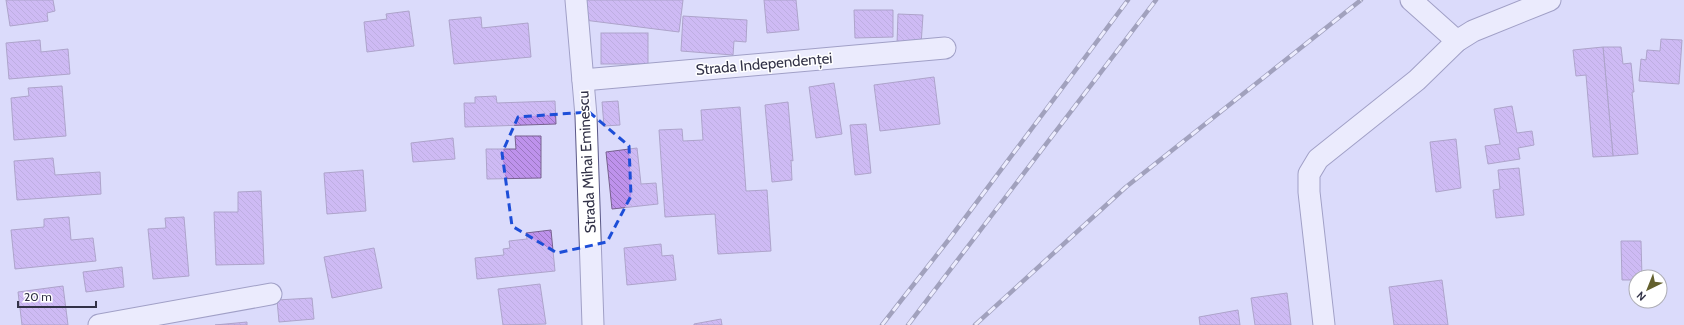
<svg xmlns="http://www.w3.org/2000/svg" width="1684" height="325" font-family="Cabin,sans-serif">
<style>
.building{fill:url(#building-back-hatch);stroke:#77618f}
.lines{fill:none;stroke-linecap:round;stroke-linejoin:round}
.minor-casing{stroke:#5b5987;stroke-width:23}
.minor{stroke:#fff;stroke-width:21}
.rail-casing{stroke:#5b5b72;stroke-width:4.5}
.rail{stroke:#fff;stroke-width:3;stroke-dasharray:9;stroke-linecap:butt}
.marked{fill:none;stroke:#1d4ed8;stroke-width:3;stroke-dasharray:8 5;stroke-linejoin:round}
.labels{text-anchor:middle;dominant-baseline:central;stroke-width:3;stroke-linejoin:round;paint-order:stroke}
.street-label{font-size:15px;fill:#323247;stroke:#fff}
</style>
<defs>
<pattern id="building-back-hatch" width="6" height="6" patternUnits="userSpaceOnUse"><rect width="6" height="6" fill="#be92ec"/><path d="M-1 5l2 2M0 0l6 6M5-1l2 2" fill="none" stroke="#9b78c1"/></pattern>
</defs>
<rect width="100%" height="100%" fill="#dbdbfb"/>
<g class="building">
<path d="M6,0H53L55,11L47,13L48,21L10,26Z"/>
<path d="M586,0H683L679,32L584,20Z"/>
<path d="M764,0H796L799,30L767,33Z"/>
<path d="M854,10H893V37L855,38Z"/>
<path d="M409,11L414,46L367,52L364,22L387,19L386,14Z"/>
<path d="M898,14L923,15L921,45L897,44Z"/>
<path d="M683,16L747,20L746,42L734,41L733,55L681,51Z"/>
<path d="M481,17L482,28L528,23L531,57L454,64L449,20Z"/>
<rect x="601" y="33" width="47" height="31"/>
<path d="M1661,39L1682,40L1679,84L1639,81L1641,59L1646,60L1647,50L1660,51Z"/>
<path d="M40,40L41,52L68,49L70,74L9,79L6,43Z"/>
<path d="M1603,47H1621L1623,64L1631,63L1634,92H1632L1638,154L1613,156Z"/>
<path d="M1603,47L1613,156L1593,157L1586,75L1576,76L1573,50Z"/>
<path d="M934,77L940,124L880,131L874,85Z"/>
<path d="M834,83L842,134L816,138L809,87Z"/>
<path d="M62,86L66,136L14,140L11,98L29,96L28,88Z"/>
<path d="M496,96L497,103L555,101L556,124L465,127L464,103H475V97Z"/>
<path d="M618,101L620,125L604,126L602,102Z"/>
<path d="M788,102L793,161L791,160L792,180L772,182L765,105Z"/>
<path d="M1512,106L1517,133L1532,131L1534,145L1518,148L1520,159L1488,164L1485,146L1500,144L1494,109Z"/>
<path d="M740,107L746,191L767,190L771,251L718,254L715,214L665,217L659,130L682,129L683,141L703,140L701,110Z"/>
<path d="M866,124L871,173L855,175L850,125Z"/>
<path d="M515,136H541V178L487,179L486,149H516Z"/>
<path d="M453,138L455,159L413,162L411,143Z"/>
<path d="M1456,139L1461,188L1436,192L1430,142Z"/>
<path d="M637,148L641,184L656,183L658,204L612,209L606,152Z"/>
<path d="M53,158L55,175L100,172L101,194L17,200L14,161Z"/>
<path d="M1519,168L1524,215L1496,218L1493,190L1500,189L1498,170Z"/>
<path d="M363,170L366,211L327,214L324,173Z"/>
<path d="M261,191L264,264L216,265L214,212H238V192Z"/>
<path d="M69,217L71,240L93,238L96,261L15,269L11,230L44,227V219Z"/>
<path d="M184,217L189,276L153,279L148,229L166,228L165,218Z"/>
<path d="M551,230L555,271L477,279L475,258L504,255L503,249L510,248L509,241L527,239L526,233Z"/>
<path d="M1621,241H1641L1642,277H1636V280H1622Z"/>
<path d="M661,244L662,256L673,255L676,280L627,285L624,248Z"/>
<path d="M374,248L382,288L332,298L324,257Z"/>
<path d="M122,267L124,287L86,292L83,272Z"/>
<path d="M1442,280L1448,325H1394L1389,287Z"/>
<path d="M540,284L546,324L503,325L498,289Z"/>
<path d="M63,286L68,325H22L18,292Z"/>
<path d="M1287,293L1291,325H1255L1251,298Z"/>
<path d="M312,298L314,319L279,322L277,300Z"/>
<path d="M1238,310L1240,325H1200L1199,317Z"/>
<path d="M721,319L722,325H694V324Z"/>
<path d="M247,322V325H215Z"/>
</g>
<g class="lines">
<g class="minor-casing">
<g id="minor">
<path d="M576,0L586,116L593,325"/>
<path d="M1411,0L1457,41"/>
<path d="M583,80L945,48"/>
<path d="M99,325L271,294"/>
<path d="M1324,325L1309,192V174L1318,159L1417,80L1457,41L1473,31L1550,0"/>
</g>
</g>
<use href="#minor" class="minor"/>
<g class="rail-casing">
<g id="rail">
<path d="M882,325L950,238L1128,0"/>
<path d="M908,325L1156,0"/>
<path d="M975,325L1126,187L1361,0"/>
</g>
</g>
<use href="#rail" class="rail"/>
</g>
<path d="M0 0H1684V325H0ZM589,112L629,146L631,196L607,242L557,253L512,226L502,153L518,117Z" fill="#dbdbfb" fill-opacity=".55" fill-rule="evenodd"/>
<path class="marked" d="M589,112L629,146L631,196L607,242L557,253L512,226L502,153L518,117Z"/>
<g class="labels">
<g class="street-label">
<text transform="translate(764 64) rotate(-5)">Strada Independenței</text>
<text transform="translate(587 162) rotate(-93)">Strada Mihai Eminescu</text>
</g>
</g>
<g transform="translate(1648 289) rotate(223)"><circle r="19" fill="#ffffff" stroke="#adadb5"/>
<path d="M0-3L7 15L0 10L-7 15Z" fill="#63602d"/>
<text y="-6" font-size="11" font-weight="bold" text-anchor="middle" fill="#323247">N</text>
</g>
<path d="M18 301v6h78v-6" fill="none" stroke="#323247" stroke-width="2"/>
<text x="24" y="301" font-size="12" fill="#323247" stroke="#ffffff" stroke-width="3" paint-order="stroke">20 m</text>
</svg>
